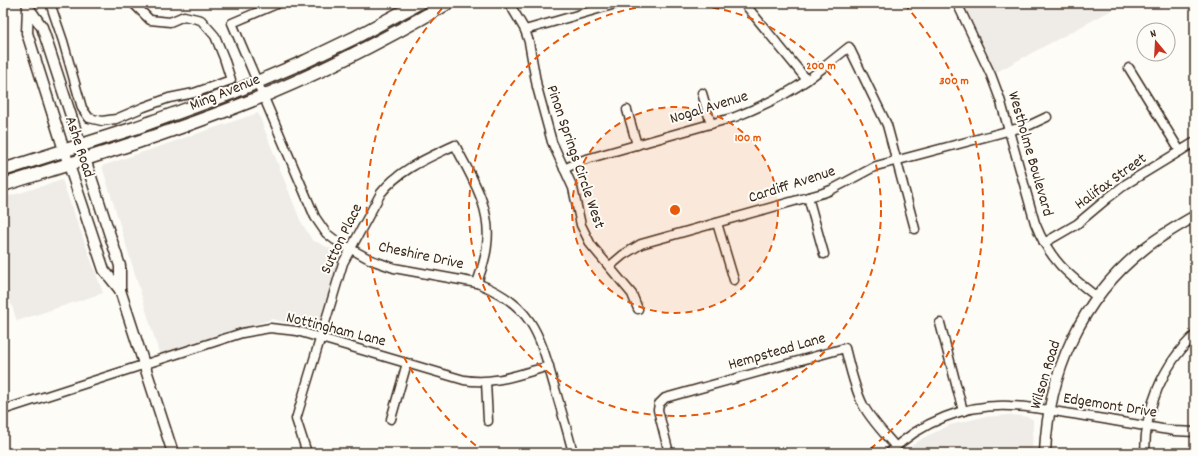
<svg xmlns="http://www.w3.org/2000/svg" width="1198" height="456" font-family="Dekko,sans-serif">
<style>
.built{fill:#efece7}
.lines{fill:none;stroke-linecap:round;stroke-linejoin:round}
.minor-casing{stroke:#3b2a1e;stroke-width:11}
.tertiary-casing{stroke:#3b2a1e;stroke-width:13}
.secondary-casing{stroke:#3b2a1e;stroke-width:15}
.minor{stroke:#fdfcf7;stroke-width:8}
.tertiary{stroke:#fdfcf7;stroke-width:10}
.secondary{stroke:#fdfcf7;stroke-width:12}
.ring{fill:none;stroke:#e8590c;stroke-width:2;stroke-dasharray:7 5}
.labels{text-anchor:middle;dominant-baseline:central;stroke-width:4;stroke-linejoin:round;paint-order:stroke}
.street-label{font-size:16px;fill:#3b2a1e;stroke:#fdfcf7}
.centre{fill:#e8590c;stroke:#fdfcf7;stroke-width:2}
.ring-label{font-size:12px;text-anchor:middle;font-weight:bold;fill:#e8590c;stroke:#fdfcf7;stroke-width:4;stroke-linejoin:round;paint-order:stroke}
</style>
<rect width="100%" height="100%" fill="#fdfcf7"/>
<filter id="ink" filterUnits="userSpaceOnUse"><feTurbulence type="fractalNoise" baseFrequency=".025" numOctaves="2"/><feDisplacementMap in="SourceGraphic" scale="8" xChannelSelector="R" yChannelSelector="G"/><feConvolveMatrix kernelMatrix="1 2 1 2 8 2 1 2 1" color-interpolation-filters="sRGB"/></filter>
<g filter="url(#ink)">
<g class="built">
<path d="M952,3H1125L991,75Z"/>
<path d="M258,113L300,220L312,240L340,253L317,330L272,319L160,356L102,166Z"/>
<path d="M62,180L103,293L17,321L10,300L3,301V198Z"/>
<path d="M1010,415L1029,417L1033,420L1032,453H902L923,438L950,425L983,417Z"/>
</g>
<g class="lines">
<g class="minor-casing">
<g id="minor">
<path d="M50,3L63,41L82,108L89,118L102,121L116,119L144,107L169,98L194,93L231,80L224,58L215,36L201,20L184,16L170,22L150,20L133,3"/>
<path d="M279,3L232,23L315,217L326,233L335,240L371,260L394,268L477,283C530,304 539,331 553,382C560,406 567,429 573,453"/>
<path d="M509,3L525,30L529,42L537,87L552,142L573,188L581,225L591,245L632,294L638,309"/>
<path d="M744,3L807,80"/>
<path d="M957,3L991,75L1000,99L1035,223C1049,259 1067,274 1097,297"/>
<path d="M525,30L619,3"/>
<path d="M1129,68L1180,151"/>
<path d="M702,93L711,124"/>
<path d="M627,110L637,145"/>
<path d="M564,169L583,160L735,117C760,107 785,96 807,80C821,70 835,58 849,47L887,125L915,229"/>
<path d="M808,197L824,254"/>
<path d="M717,223L734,280"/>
<path d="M1044,243L1077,224L1108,198L1126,184L1195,142"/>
<path d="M610,266L623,255L641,244L823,193L831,190L876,166L1030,125L1047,117"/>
<path d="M940,323L963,411"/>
<path d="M486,382L488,421"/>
<path d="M3,410L242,333L270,328L297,331L464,380C494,385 520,374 549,366"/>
<path d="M391,419L407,363"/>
<path d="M307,453L296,419L343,263L381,193C400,169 428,158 455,145C471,177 492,207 487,245C486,258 481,271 477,283"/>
<path d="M669,453L658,410L659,404L665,398L845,348C850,367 854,387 863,405C871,420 884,433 895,446"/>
<path d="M889,453C921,422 965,404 1010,406C1033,406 1056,412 1079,415C1111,420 1143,426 1175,431L1195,432"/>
<path d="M1145,453C1145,409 1162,365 1195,335"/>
</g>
</g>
<g class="tertiary-casing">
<g id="tertiary">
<path d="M27,3L28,7L42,27L120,266V290L104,270L64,150L27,33L28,7"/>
<path d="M120,290L173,453"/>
<path d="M1045,453C1048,374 1081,298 1144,249C1160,236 1178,226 1195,216"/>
</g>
</g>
<g class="secondary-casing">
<g id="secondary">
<path d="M3,170L135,128L234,92L306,61L354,38L419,3"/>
<path d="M3,185C82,160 161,136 238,106C311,78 381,42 448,3"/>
</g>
</g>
<use href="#minor" class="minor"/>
<use href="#tertiary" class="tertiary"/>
<use href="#secondary" class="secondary"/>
</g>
</g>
<circle cx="675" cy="210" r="103" fill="#e8590c" fill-opacity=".12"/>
<g class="ring">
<circle cx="675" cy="210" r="103"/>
<circle cx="675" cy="210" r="206"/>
<path d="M485 453A308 308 0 0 1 446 4M904 4A308 308 0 0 1 865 453"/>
</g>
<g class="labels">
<g class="street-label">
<text transform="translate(225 93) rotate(-22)">Ming Avenue</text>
<text transform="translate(709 108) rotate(-17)">Nogal Avenue</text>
<text transform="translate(79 147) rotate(72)">Ashe Road</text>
<text transform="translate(1030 154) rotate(74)">Westholme Boulevard</text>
<text transform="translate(575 157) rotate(71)">Pinon Springs Circle West</text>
<text transform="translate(1111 182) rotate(-36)">Halifax Street</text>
<text transform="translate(792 185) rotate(-18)">Cardiff Avenue</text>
<text transform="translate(342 239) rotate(-64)">Sutton Place</text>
<text transform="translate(421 256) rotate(12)">Cheshire Drive</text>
<text transform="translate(336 330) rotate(14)">Nottingham Lane</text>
<text transform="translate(777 352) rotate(-16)">Hempstead Lane</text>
<text transform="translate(1046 375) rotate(-73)">Wilson Road</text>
<text transform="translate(1110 406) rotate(9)">Edgemont Drive</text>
</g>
</g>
<circle cx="675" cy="210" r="6" class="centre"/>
<g class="ring-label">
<text x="821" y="69">200 m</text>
<text x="954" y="84">300 m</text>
<text x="748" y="141">100 m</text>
</g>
<rect width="1198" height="456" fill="none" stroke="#fdfcf7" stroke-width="16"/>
<rect x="8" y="8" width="1182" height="440" fill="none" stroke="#3b2a1e" stroke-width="1.5" filter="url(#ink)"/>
<g transform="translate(1156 42) rotate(342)"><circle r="19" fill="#fdfcf7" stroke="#afa8a0"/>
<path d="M0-3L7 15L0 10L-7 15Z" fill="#c8321e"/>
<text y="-6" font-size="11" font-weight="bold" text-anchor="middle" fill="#3b2a1e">N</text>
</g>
</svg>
